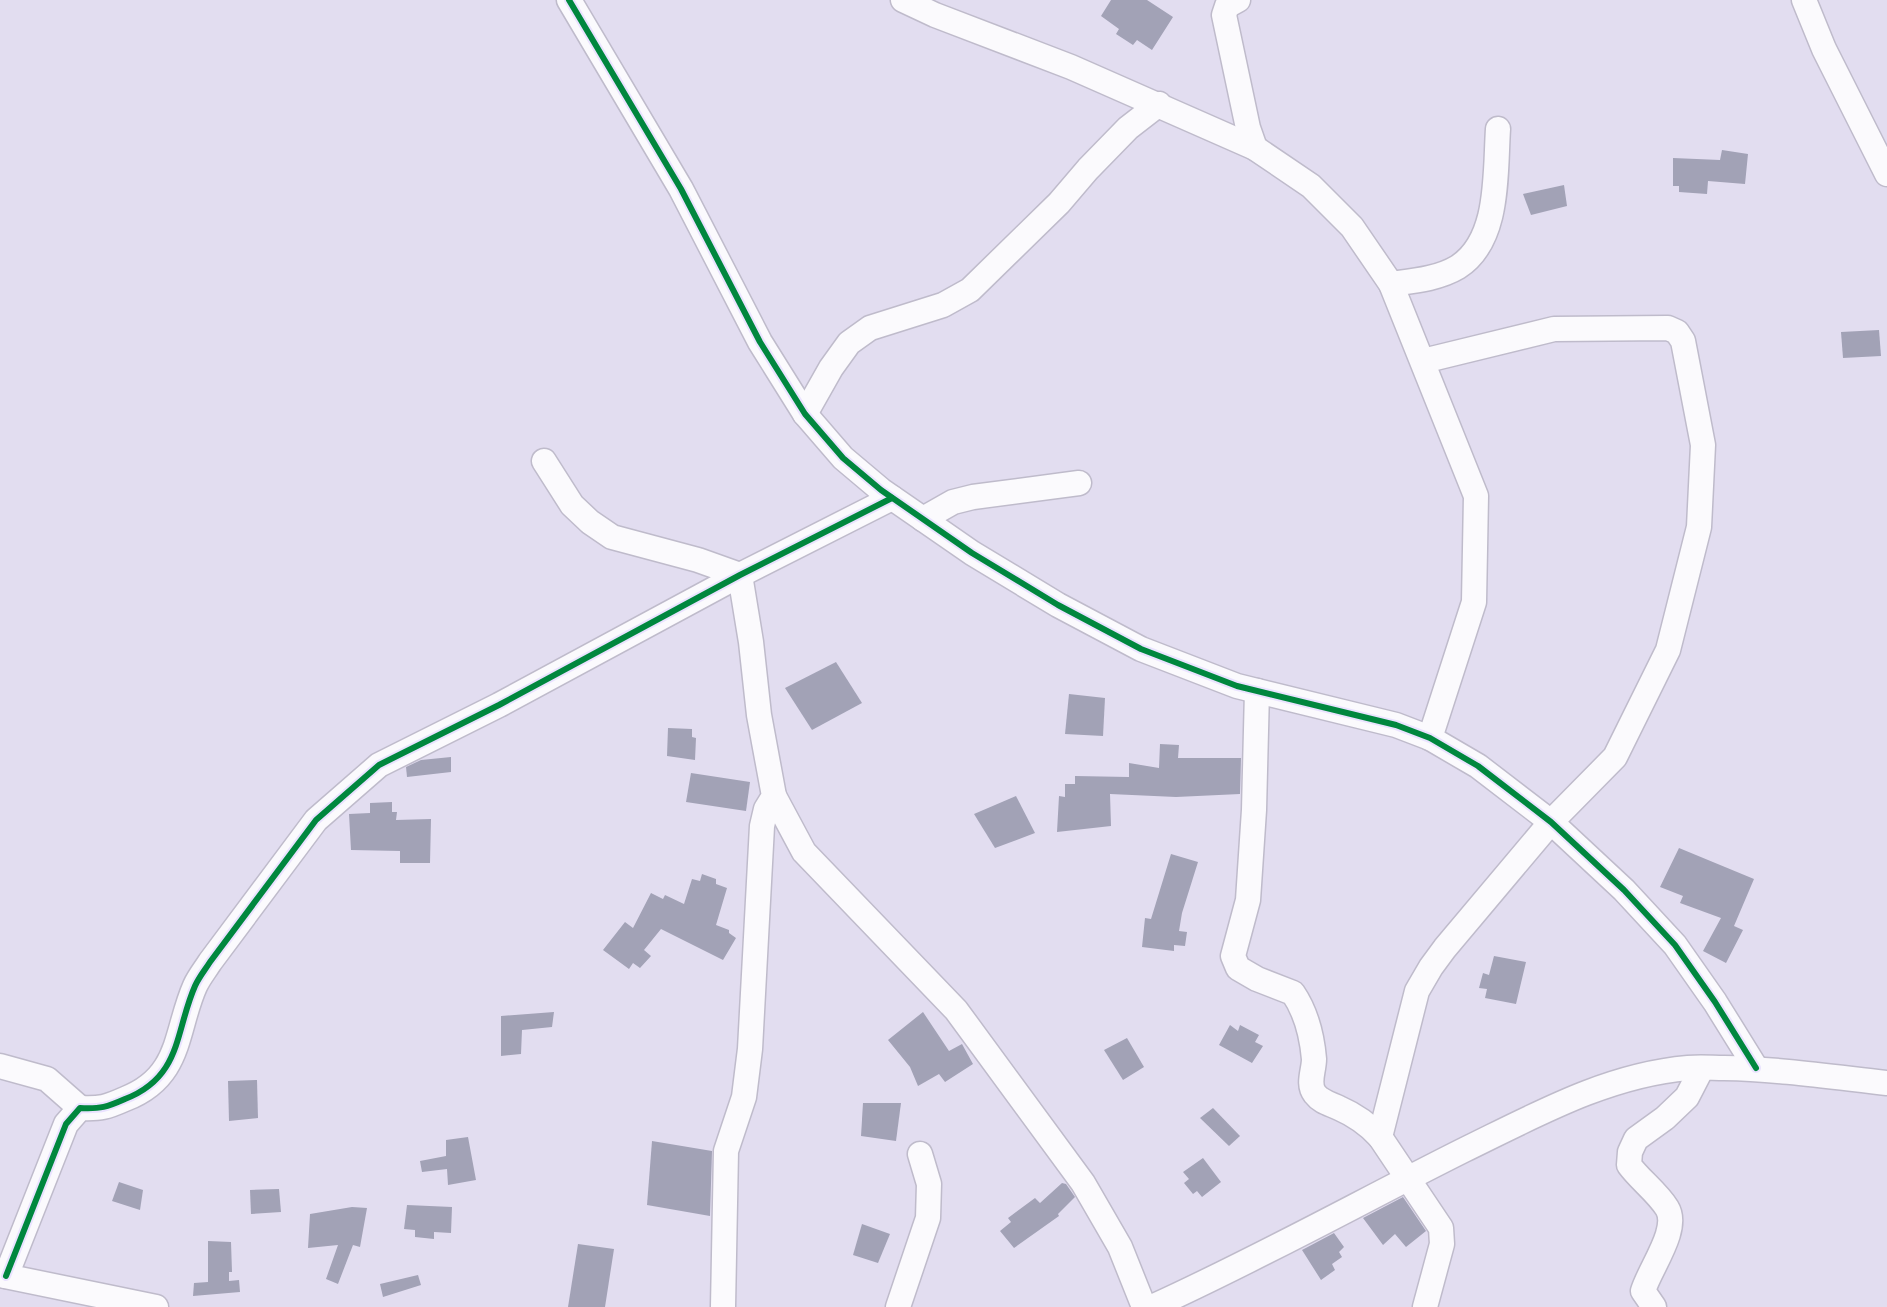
<svg xmlns="http://www.w3.org/2000/svg" width="1887" height="1307" font-family="'Archivo Narrow',sans-serif">
<style>
.building{fill:#a2a2b6}
.lines{fill:none;stroke-linecap:round;stroke-linejoin:round}
.minor-casing{stroke:#bfbbcb;stroke-width:27}
.minor{stroke:#fbfafd;stroke-width:24}
.cycleway-casing{stroke:#eae3ff;stroke-width:10}
.cycleway{stroke:#00873e;stroke-width:6}
</style>
<rect width="100%" height="100%" fill="#e2ddf0"/>
<g class="building">
<path d="M1111,0H1147L1173,17L1152,50L1137,40L1133,45L1116,34L1119,29L1101,16Z"/>
<path d="M1722,150L1748,154L1745,184L1708,181L1707,194L1679,192V186H1673V158L1720,160Z"/>
<path d="M1564,185L1567,206L1531,215L1523,194Z"/>
<path d="M1879,330L1881,356L1843,358L1841,332Z"/>
<path d="M836,662L862,703L812,730L785,688Z"/>
<path d="M1069,694L1105,698L1103,736L1065,734Z"/>
<path d="M668,728L692,729V737L696,738L695,760L667,756Z"/>
<path d="M1160,744L1179,745L1178,758H1241L1240,794L1176,797L1110,794L1111,826L1057,832L1059,796L1065,797V784H1075V776L1129,777V763L1159,768Z"/>
<path d="M451,757V772L407,777L406,767L421,760Z"/>
<path d="M691,773L750,782L746,811L686,802Z"/>
<path d="M1016,796L1035,833L995,848L974,814Z"/>
<path d="M392,802V812H397L396,820L431,819L430,863H400V851L351,850L349,814L370,813V803Z"/>
<path d="M1679,848L1754,879L1734,926L1743,930L1726,963L1703,951L1721,918L1680,903L1683,896L1660,887Z"/>
<path d="M1171,854L1198,862L1182,913L1179,931L1187,932L1185,946L1174,945V951L1142,947L1145,918L1151,919Z"/>
<path d="M702,874L716,879V884L727,888L716,925L729,930V933L736,938L723,960L661,929L644,950L651,956L640,968L633,963L629,969L603,950L625,922L633,928L651,893L663,899L665,895L684,904L692,879L700,881Z"/>
<path d="M1494,956L1526,962L1516,1004L1485,998L1487,989L1479,988L1483,973L1489,975Z"/>
<path d="M554,1012L552,1027L522,1030L521,1054L501,1056V1016Z"/>
<path d="M923,1012L949,1051L962,1044L973,1064L945,1082L939,1074L918,1086L910,1067L888,1040Z"/>
<path d="M1230,1025L1238,1031L1240,1025L1259,1035L1255,1042L1263,1046L1252,1063L1219,1045Z"/>
<path d="M1127,1038L1144,1067L1123,1080L1104,1050Z"/>
<path d="M257,1080L258,1118L229,1121L228,1081Z"/>
<path d="M863,1103H901L896,1141L861,1136Z"/>
<path d="M1213,1108L1240,1136L1229,1146L1200,1118Z"/>
<path d="M468,1137L476,1180L448,1185L447,1169L422,1172L420,1161L446,1156V1140Z"/>
<path d="M652,1141L712,1151L710,1216L647,1205Z"/>
<path d="M1203,1158L1221,1182L1202,1197L1197,1191L1193,1194L1184,1183L1189,1179L1183,1172Z"/>
<path d="M119,1182L143,1190L140,1210L112,1201Z"/>
<path d="M1062,1183L1066,1184L1075,1197L1058,1214L1059,1216L1014,1248L1000,1231L1011,1222L1008,1218L1035,1198L1040,1203Z"/>
<path d="M279,1189L281,1212L251,1214L250,1190Z"/>
<path d="M1403,1197L1426,1231L1406,1247L1395,1234L1383,1245L1363,1218Z"/>
<path d="M407,1205L452,1207L451,1233L434,1232V1239L415,1237V1230L404,1229Z"/>
<path d="M352,1207L367,1208L360,1247L353,1245L338,1284L326,1279L338,1245L308,1248L310,1214Z"/>
<path d="M862,1224L890,1234L878,1263L853,1255Z"/>
<path d="M1334,1233L1344,1247L1339,1252L1342,1257L1332,1264L1335,1270L1321,1280L1302,1250Z"/>
<path d="M208,1241L231,1242L232,1272H229V1281L239,1280L240,1292L193,1296L194,1283L208,1282Z"/>
<path d="M578,1244L614,1249L605,1307H568Z"/>
<path d="M418,1275L421,1285L383,1297L380,1284Z"/>
</g>
<g class="lines">
<g class="minor-casing">
<g id="minor">
<path d="M569,0L681,189L760,342L805,414L843,458L881,490L972,553L1058,605L1141,649L1237,686L1396,725L1430,738L1478,766L1551,822L1624,890L1675,945L1715,1002L1756,1068"/>
<path d="M903,0L935,15L1071,67L1255,148L1311,186L1352,227L1391,284L1476,496L1474,602L1430,738"/>
<path d="M1238,0L1227,6L1224,15L1248,128L1255,148"/>
<path d="M1804,0L1824,49L1887,174"/>
<path d="M1391,284C1413,281 1438,279 1458,267C1500,240 1495,173 1498,129"/>
<path d="M805,414L831,368L849,343L870,328L943,305L970,290L1059,203L1088,169L1128,128L1159,104"/>
<path d="M544,461L572,505L590,522L612,537L698,560L740,575L751,642L759,715L774,796L766,809L762,826L750,1049L744,1097L726,1151L723,1307"/>
<path d="M923,519L953,502L973,497L1079,483"/>
<path d="M1257,691L1254,810L1248,900L1233,956L1238,968L1257,979L1293,993C1306,1012 1312,1036 1314,1059C1314,1071 1307,1084 1315,1094C1321,1102 1331,1104 1339,1108C1355,1115 1368,1124 1380,1137L1441,1228L1442,1244L1425,1307"/>
<path d="M774,796L804,852L956,1010L1083,1183L1120,1247L1144,1307"/>
<path d="M0,1066L47,1079L80,1108"/>
<path d="M1380,1137L1417,991L1431,967L1445,948L1551,822L1615,757L1668,650L1699,527L1703,445L1683,341L1677,332L1668,328L1554,329L1423,361"/>
<path d="M0,1275L156,1307"/>
<path d="M6,1276L66,1124L80,1108C101,1109 107,1107 125,1099C182,1077 175,1031 195,986C199,977 205,970 210,962L316,820L379,765L499,705L740,575L892,498"/>
<path d="M898,1307L928,1218L929,1184L920,1154"/>
<path d="M1152,1307C1258,1259 1360,1202 1464,1150C1536,1115 1607,1075 1688,1068C1700,1067 1713,1068 1724,1068C1779,1069 1833,1077 1887,1083"/>
<path d="M1654,1307L1643,1291C1650,1268 1680,1229 1667,1208C1657,1192 1640,1180 1629,1165L1630,1152L1636,1139L1665,1118L1687,1097L1702,1068"/>
</g>
</g>
<use href="#minor" class="minor"/>
<g class="cycleway-casing">
<g id="cycleway">
<path d="M569,0L681,189L760,342L805,414L843,458L881,490L972,553L1058,605L1141,649L1237,686L1396,725L1430,738L1478,766L1551,822L1624,890L1675,945L1715,1002L1756,1068"/>
<path d="M6,1276L66,1124L80,1108C101,1109 107,1107 125,1099C182,1077 175,1031 195,986C199,977 205,970 210,962L316,820L379,765L499,705L740,575L892,498"/>
</g>
</g>
<use href="#cycleway" class="cycleway"/>
</g>
</svg>
